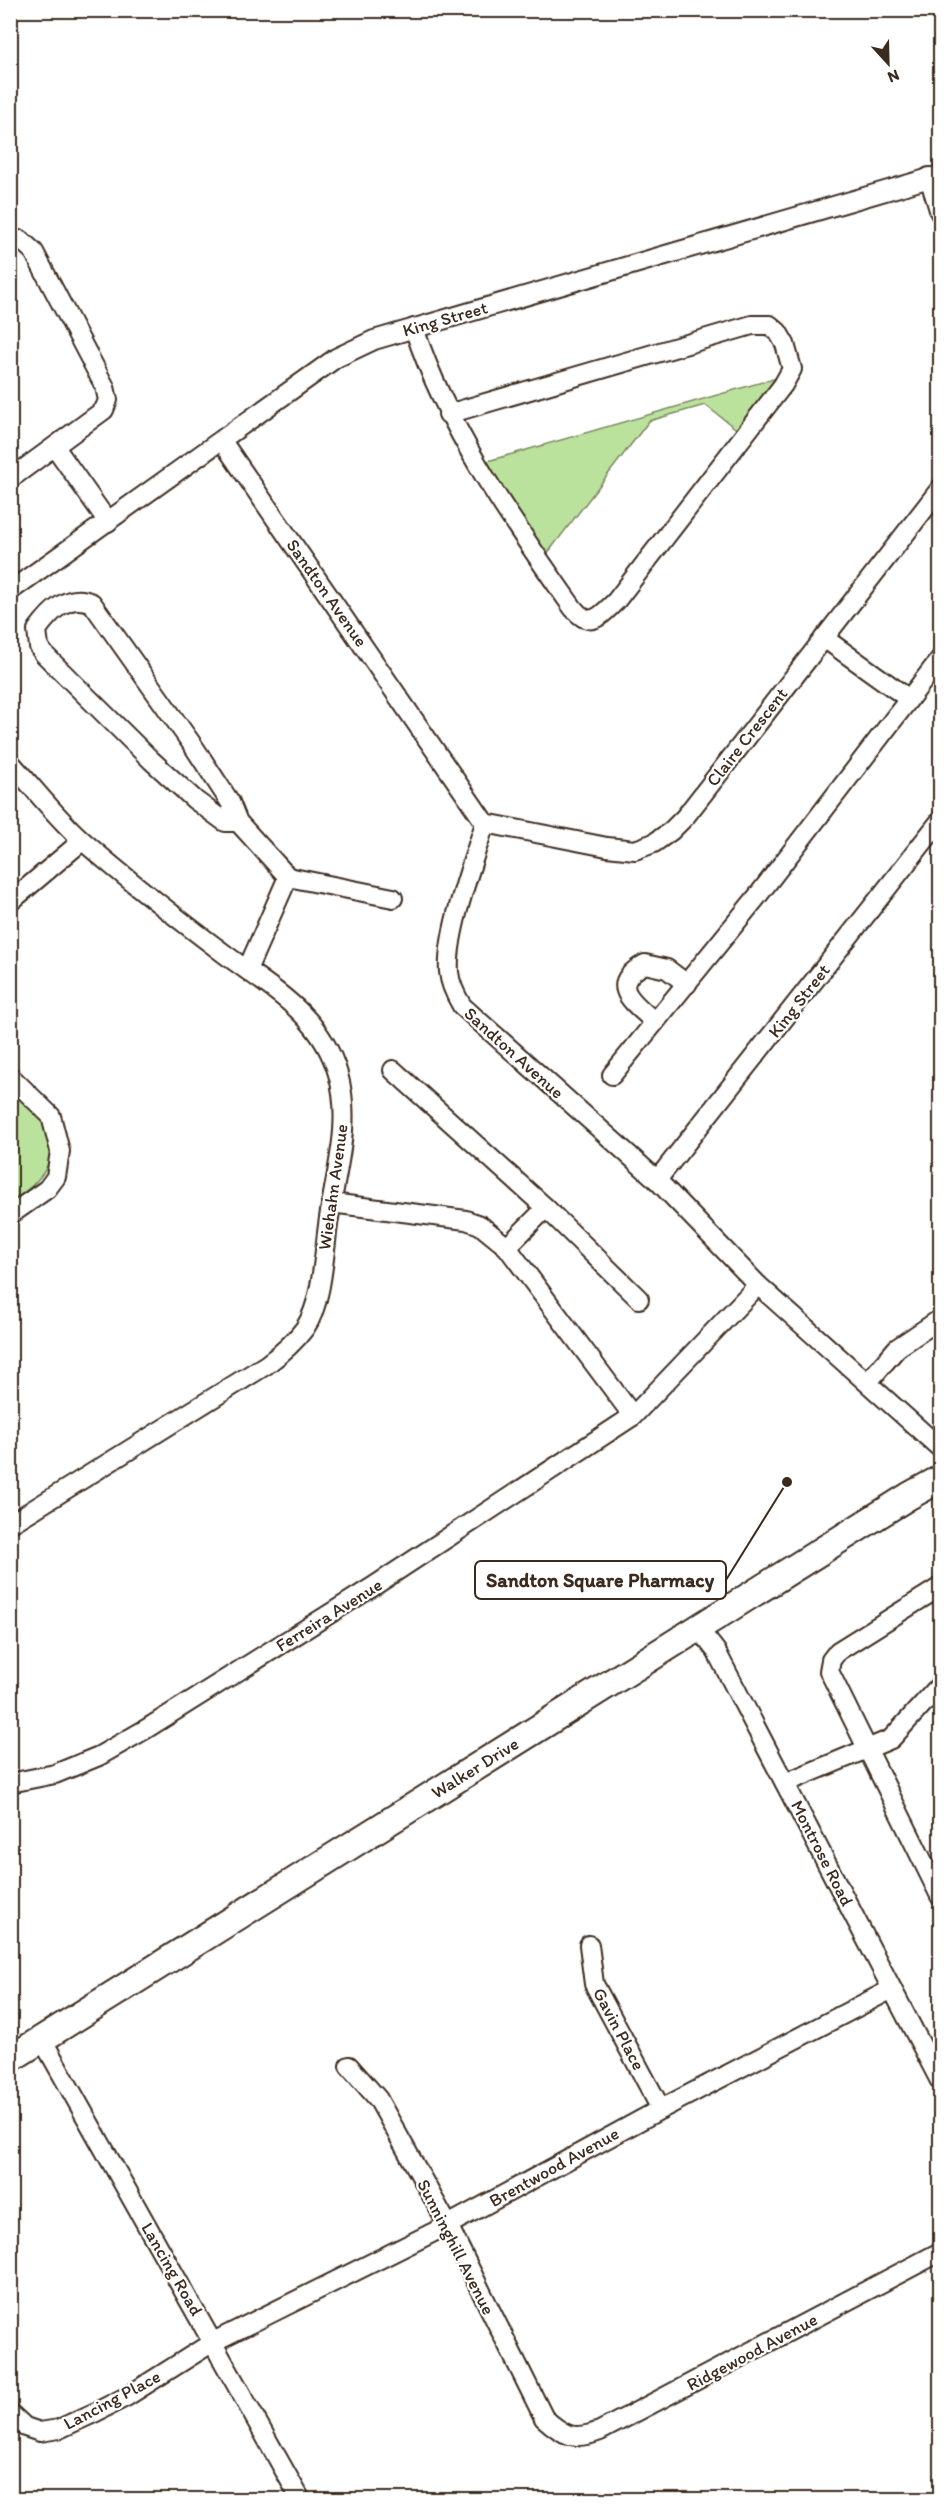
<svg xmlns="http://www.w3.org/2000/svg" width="951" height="2510" font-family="Itim,sans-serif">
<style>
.green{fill:#bbe29d;stroke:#7b865e;stroke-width:1.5}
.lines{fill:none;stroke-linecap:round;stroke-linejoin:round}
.street-casing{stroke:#3b2a1e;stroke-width:22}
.secondary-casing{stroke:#3b2a1e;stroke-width:30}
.street{stroke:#fff;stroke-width:18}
.secondary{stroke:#fff;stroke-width:26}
.labels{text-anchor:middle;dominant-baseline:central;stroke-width:4.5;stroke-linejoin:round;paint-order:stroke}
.street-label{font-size:18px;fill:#3b2a1e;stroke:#fff}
.leader{fill:none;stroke:#3b2a1e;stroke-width:2}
.callout-dot{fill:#3b2a1e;stroke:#fff;stroke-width:2}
.callout{fill:#fff;stroke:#3b2a1e;stroke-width:2}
.callout-label{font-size:20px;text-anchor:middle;font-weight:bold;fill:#3b2a1e}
</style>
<rect width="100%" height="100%" fill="#fff"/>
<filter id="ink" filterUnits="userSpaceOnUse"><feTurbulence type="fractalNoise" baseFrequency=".0167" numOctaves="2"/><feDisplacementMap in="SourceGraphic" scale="12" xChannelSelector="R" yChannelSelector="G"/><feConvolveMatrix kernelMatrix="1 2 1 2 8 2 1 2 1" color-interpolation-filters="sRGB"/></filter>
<g filter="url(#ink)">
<g class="green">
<path d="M780,377L739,431L705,405L649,421L547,554L541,553L481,463Z"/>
<path d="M10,1090C21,1100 36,1111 43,1123C66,1158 38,1184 11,1202Z"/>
</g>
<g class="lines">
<g class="street-casing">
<g id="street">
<path d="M929,177L940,213"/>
<path d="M10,242L21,240L34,252L105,387L108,400L104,410L10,479"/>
<path d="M414,328C448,431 511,520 573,608C591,630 600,616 616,601L783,385L792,369L785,344L778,332L770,325H752L448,414"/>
<path d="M222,441L485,823C473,862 446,933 449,972C450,984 456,996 462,1006L657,1180L758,1285L940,1448"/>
<path d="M55,447L108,522"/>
<path d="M10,591L336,358L374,340L940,175"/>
<path d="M824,638L909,699"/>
<path d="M10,762C34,788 57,819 84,842C129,881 178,919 226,955C272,989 321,1015 338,1074C352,1123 336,1170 329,1218C324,1249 323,1302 305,1328C294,1343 281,1354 266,1365L10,1524"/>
<path d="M238,822H225L195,800L151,760L44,654L39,647L37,630C50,612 68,592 92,603L194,747L230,802L238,822L288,877"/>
<path d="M485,823L607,847L635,850L654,843L671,831L685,817L940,489"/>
<path d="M10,902L82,841"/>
<path d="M247,970L288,877L393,898"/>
<path d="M655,1022C633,1002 606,985 645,964L667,969L687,984"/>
<path d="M393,1070L546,1208L639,1299"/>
<path d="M612,1075L756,898L940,659"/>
<path d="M10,1076L51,1116L60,1151L56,1177L47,1189L10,1215"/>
<path d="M657,1180L940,821"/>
<path d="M331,1203L466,1220L480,1225L507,1247L633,1416"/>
<path d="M507,1247L546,1208"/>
<path d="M868,1382L897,1348L940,1319"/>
<path d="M940,1587L838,1651L831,1660L829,1671L940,1896"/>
<path d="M698,1628L716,1651L940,2081"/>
<path d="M10,1783L55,1774L99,1756L146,1729L374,1586L633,1416L758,1285"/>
<path d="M785,1783L891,1739L940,1685"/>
<path d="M589,1945L594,1984L661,2109"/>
<path d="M42,2039L301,2500"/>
<path d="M349,2066L378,2099L448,2225L544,2418C564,2436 574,2441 600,2431L940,2252"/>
<path d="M10,2413L25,2427L40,2432L59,2429L96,2412L126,2397L213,2342L448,2225L661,2109L892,1989"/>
</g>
</g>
<g class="secondary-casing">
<path id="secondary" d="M10,2059L909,1496L940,1479"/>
</g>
<use href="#street" class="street"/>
<use href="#secondary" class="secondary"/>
</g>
</g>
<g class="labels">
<g class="street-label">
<text transform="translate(445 319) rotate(-16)">King Street</text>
<text transform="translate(327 593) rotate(55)">Sandton Avenue</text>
<text transform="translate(747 737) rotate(-52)">Claire Crescent</text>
<text transform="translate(799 1001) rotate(-52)">King Street</text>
<text transform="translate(514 1053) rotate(42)">Sandton Avenue</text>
<text transform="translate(333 1187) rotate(-82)">Wiehahn Avenue</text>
<text transform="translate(329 1615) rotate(-32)">Ferreira Avenue</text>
<text transform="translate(475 1768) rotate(-32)">Walker Drive</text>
<text transform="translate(822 1853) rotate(63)">Montrose Road</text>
<text transform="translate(619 2029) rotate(62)">Gavin Place</text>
<text transform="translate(554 2167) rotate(-29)">Brentwood Avenue</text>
<text transform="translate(456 2247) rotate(63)">Sunninghill Avenue</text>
<text transform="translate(172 2269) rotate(60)">Lancing Road</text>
<text transform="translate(752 2352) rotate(-28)">Ridgewood Avenue</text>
<text transform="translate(112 2400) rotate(-28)">Lancing Place</text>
</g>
</g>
<path class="leader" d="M787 1482L726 1580"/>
<circle class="callout-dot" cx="787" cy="1482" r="6"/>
<rect class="callout" x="475" y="1561" width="251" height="38" rx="6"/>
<g class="callout-label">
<text x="600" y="1587">Sandton Square Pharmacy</text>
</g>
<rect width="951" height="2510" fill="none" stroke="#fff" stroke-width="36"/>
<rect x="18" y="18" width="915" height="2474" fill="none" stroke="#3b2a1e" stroke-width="2" filter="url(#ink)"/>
<g transform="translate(888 63) rotate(158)" stroke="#ffffff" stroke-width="4.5" paint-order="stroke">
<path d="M0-4.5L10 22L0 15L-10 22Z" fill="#3b2a1e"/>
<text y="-9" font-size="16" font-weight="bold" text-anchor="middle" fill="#3b2a1e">N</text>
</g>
</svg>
